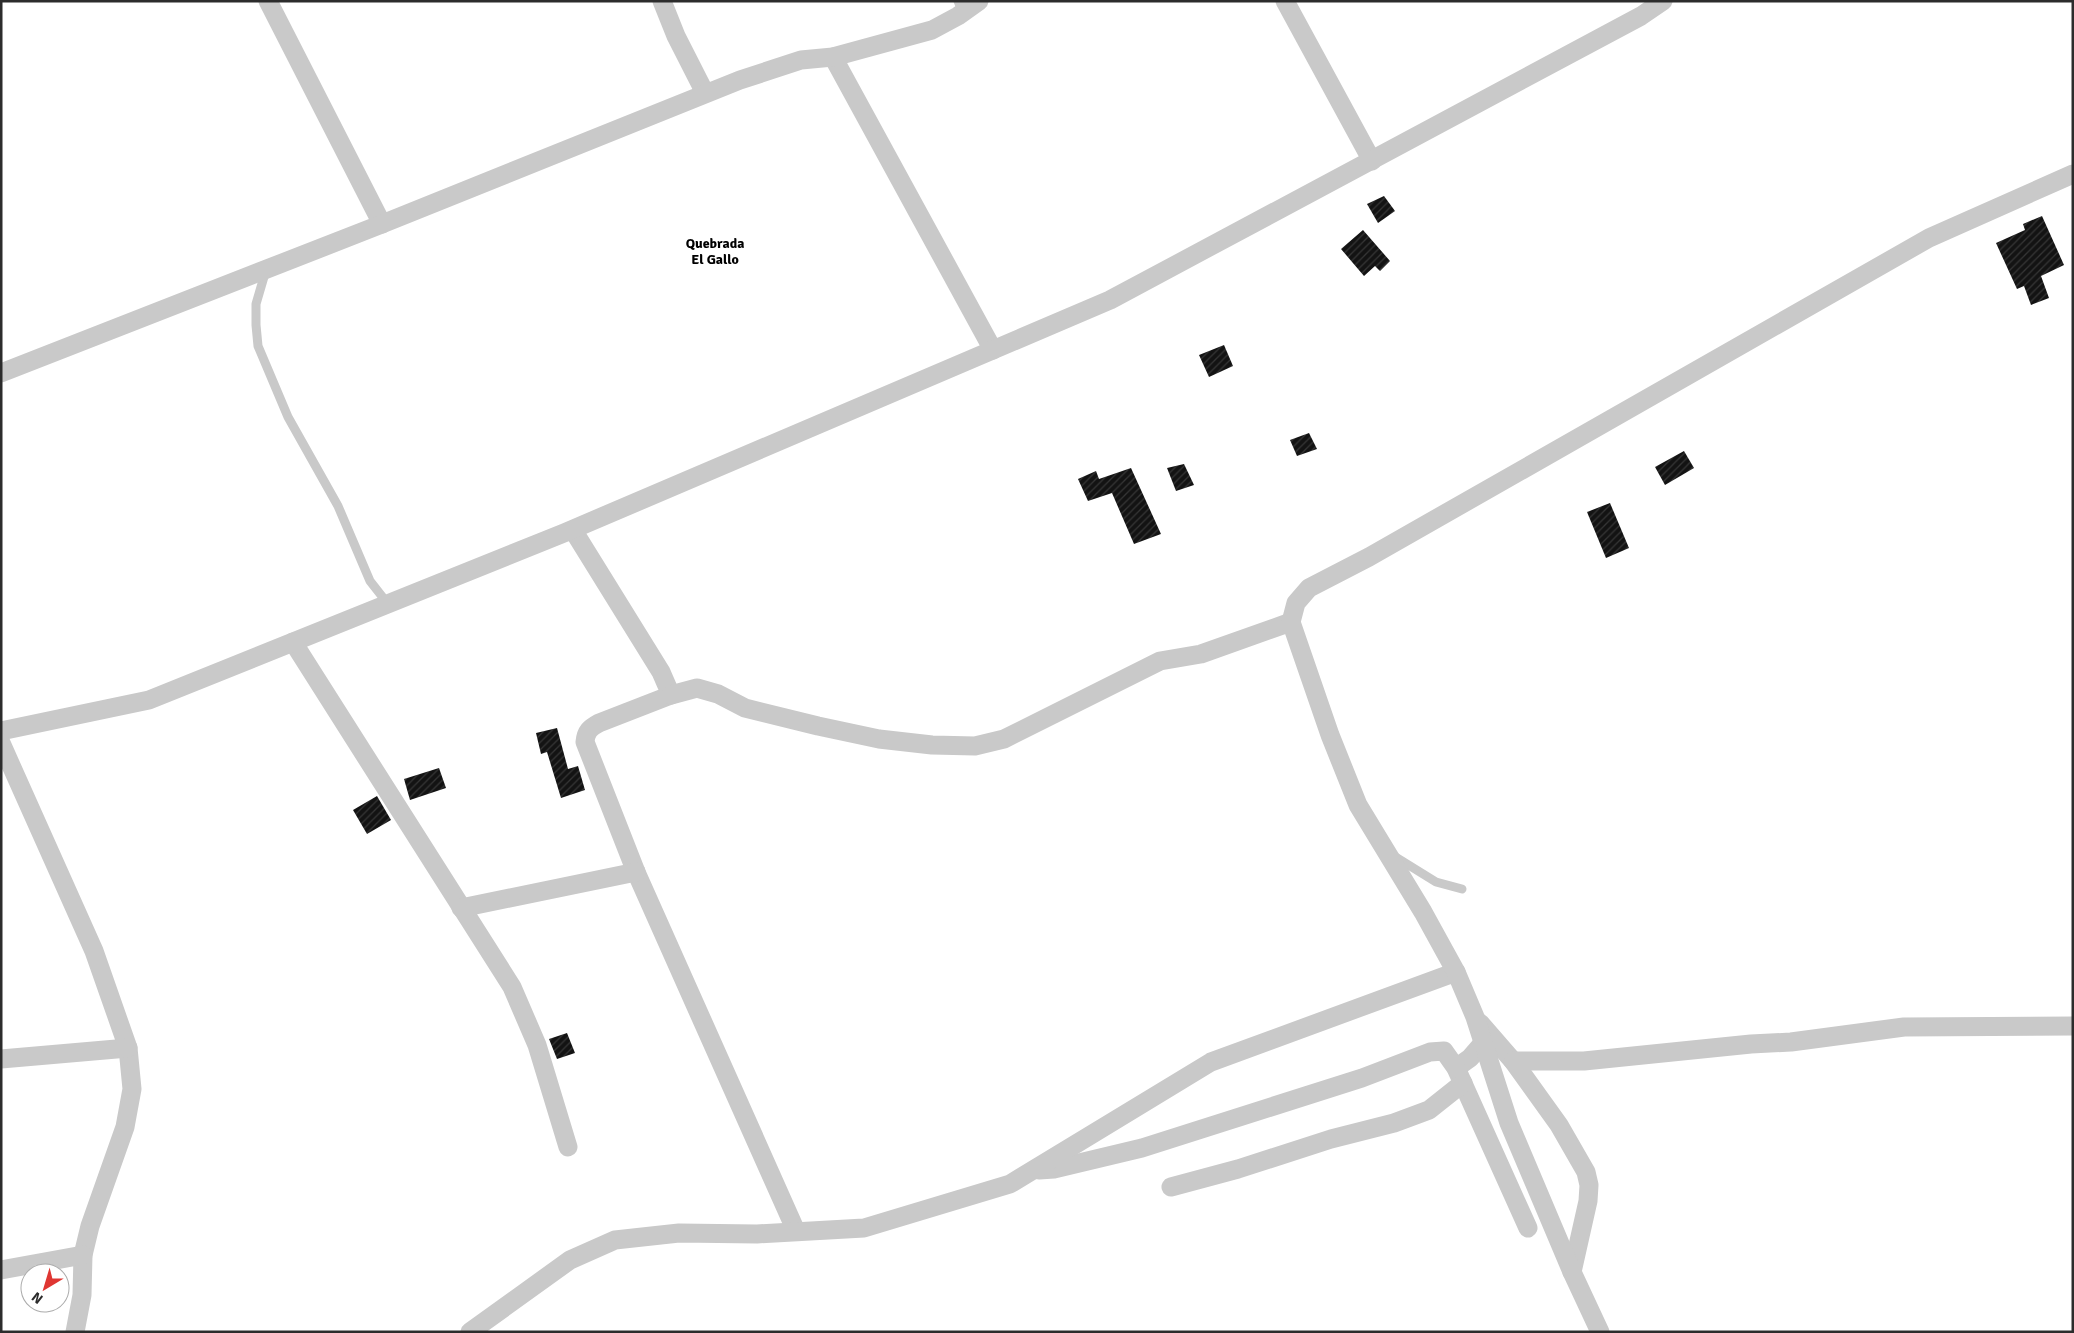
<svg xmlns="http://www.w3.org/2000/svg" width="2074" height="1333" font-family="Signika,sans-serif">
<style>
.building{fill:url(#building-hatch)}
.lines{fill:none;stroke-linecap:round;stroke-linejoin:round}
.service{stroke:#c9c9c9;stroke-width:9}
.minor{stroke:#c9c9c9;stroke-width:19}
.labels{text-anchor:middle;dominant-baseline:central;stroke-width:5;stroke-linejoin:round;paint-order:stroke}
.neighbourhood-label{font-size:14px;font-weight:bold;fill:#000;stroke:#fff}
</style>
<defs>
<pattern id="building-hatch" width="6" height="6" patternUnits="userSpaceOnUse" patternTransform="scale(1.25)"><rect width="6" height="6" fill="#131313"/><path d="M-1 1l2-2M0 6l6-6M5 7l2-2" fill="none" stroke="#363636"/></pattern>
</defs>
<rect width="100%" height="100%" fill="#fff"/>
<g class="building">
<path d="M1384,196L1395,211L1378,223L1367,204Z"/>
<path d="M2042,216L2064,265L2041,276L2049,298L2031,305L2024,286L2017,289L1996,243L2025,230L2023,224Z"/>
<path d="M1363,230L1390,261L1380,271L1375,266L1364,276L1341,249Z"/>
<path d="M1224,345L1233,366L1209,377L1199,355Z"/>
<path d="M1309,433L1317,449L1297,456L1290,440Z"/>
<path d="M1684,451L1694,468L1665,485L1655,467Z"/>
<path d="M1184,464L1194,485L1176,491L1167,468Z"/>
<path d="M1131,468L1161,534L1134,544L1112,493L1088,501L1078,479L1096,471L1099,479Z"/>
<path d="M1610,503L1629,548L1606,558L1587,512Z"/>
<path d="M557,728L568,769L578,766L585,790L561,798L547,752L541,754L536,733Z"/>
<path d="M439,768L446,788L410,800L404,779Z"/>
<path d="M377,796L391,820L367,834L353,810Z"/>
<path d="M567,1033L575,1053L557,1059L549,1039Z"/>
</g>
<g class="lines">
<g class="service">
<path d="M958,1L963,13"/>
<path d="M266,270L256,304V325L258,346L288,417L338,506L370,581L388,604"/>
<path d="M1394,856L1436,882L1462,889"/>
</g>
<g class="minor">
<path d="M268,1L382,224"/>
<path d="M662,1L676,36L705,93"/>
<path d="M1285,1L1372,161"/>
<path d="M833,57L993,350"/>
<path d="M1,373L382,224L740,80L801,60L833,57L932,30L958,16L979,1"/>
<path d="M573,530L661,672L671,695L599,723C590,728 586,731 585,742L636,872L796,1231"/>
<path d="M293,642L512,987L537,1045L568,1147"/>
<path d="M671,695L697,688L718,694L745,708L818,726L879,739L932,745L975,746L1004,739L1160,661L1201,654L1291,622"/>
<path d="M1,731L149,700L564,533L1110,300L1641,16L1663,1"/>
<path d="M1,743L94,951L128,1048L132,1089L125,1127L90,1226L83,1255L82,1295L75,1332"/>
<path d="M461,908L636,872"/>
<path d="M1480,1023L1513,1061L1559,1125L1586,1172L1589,1185L1588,1201L1572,1272"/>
<path d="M1,1059L128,1048"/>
<path d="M1513,1061H1584L1751,1044L1791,1042L1904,1027L2073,1026"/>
<path d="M1456,1068L1470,1058L1483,1043"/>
<path d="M1039,1170L1054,1169L1142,1148L1362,1078L1430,1052L1444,1051L1456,1068L1528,1228"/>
<path d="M1171,1187L1238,1169L1331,1139L1394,1123L1429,1110L1463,1083"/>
<path d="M1,1270L83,1255"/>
<path d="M470,1332L570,1260L615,1240L679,1233L757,1234L864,1228L1010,1184L1211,1062L1456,972"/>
<path d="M1600,1332L1572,1272L1509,1123L1475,1017L1456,972L1423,912L1358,805L1330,735L1291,622L1296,603L1309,588L1369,557L1929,238L2073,174"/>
</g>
</g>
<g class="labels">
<g class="neighbourhood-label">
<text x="715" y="243">Quebrada<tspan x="715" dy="16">El Gallo</tspan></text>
</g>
</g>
<rect width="2074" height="1333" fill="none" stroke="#2c2c2c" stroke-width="5"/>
<g transform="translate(45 1288) rotate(218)"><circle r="24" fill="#ffffff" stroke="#ababab"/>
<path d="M0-4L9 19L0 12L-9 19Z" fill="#df3632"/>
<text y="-8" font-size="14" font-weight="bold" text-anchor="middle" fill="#2c2c2c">N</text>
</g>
</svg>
